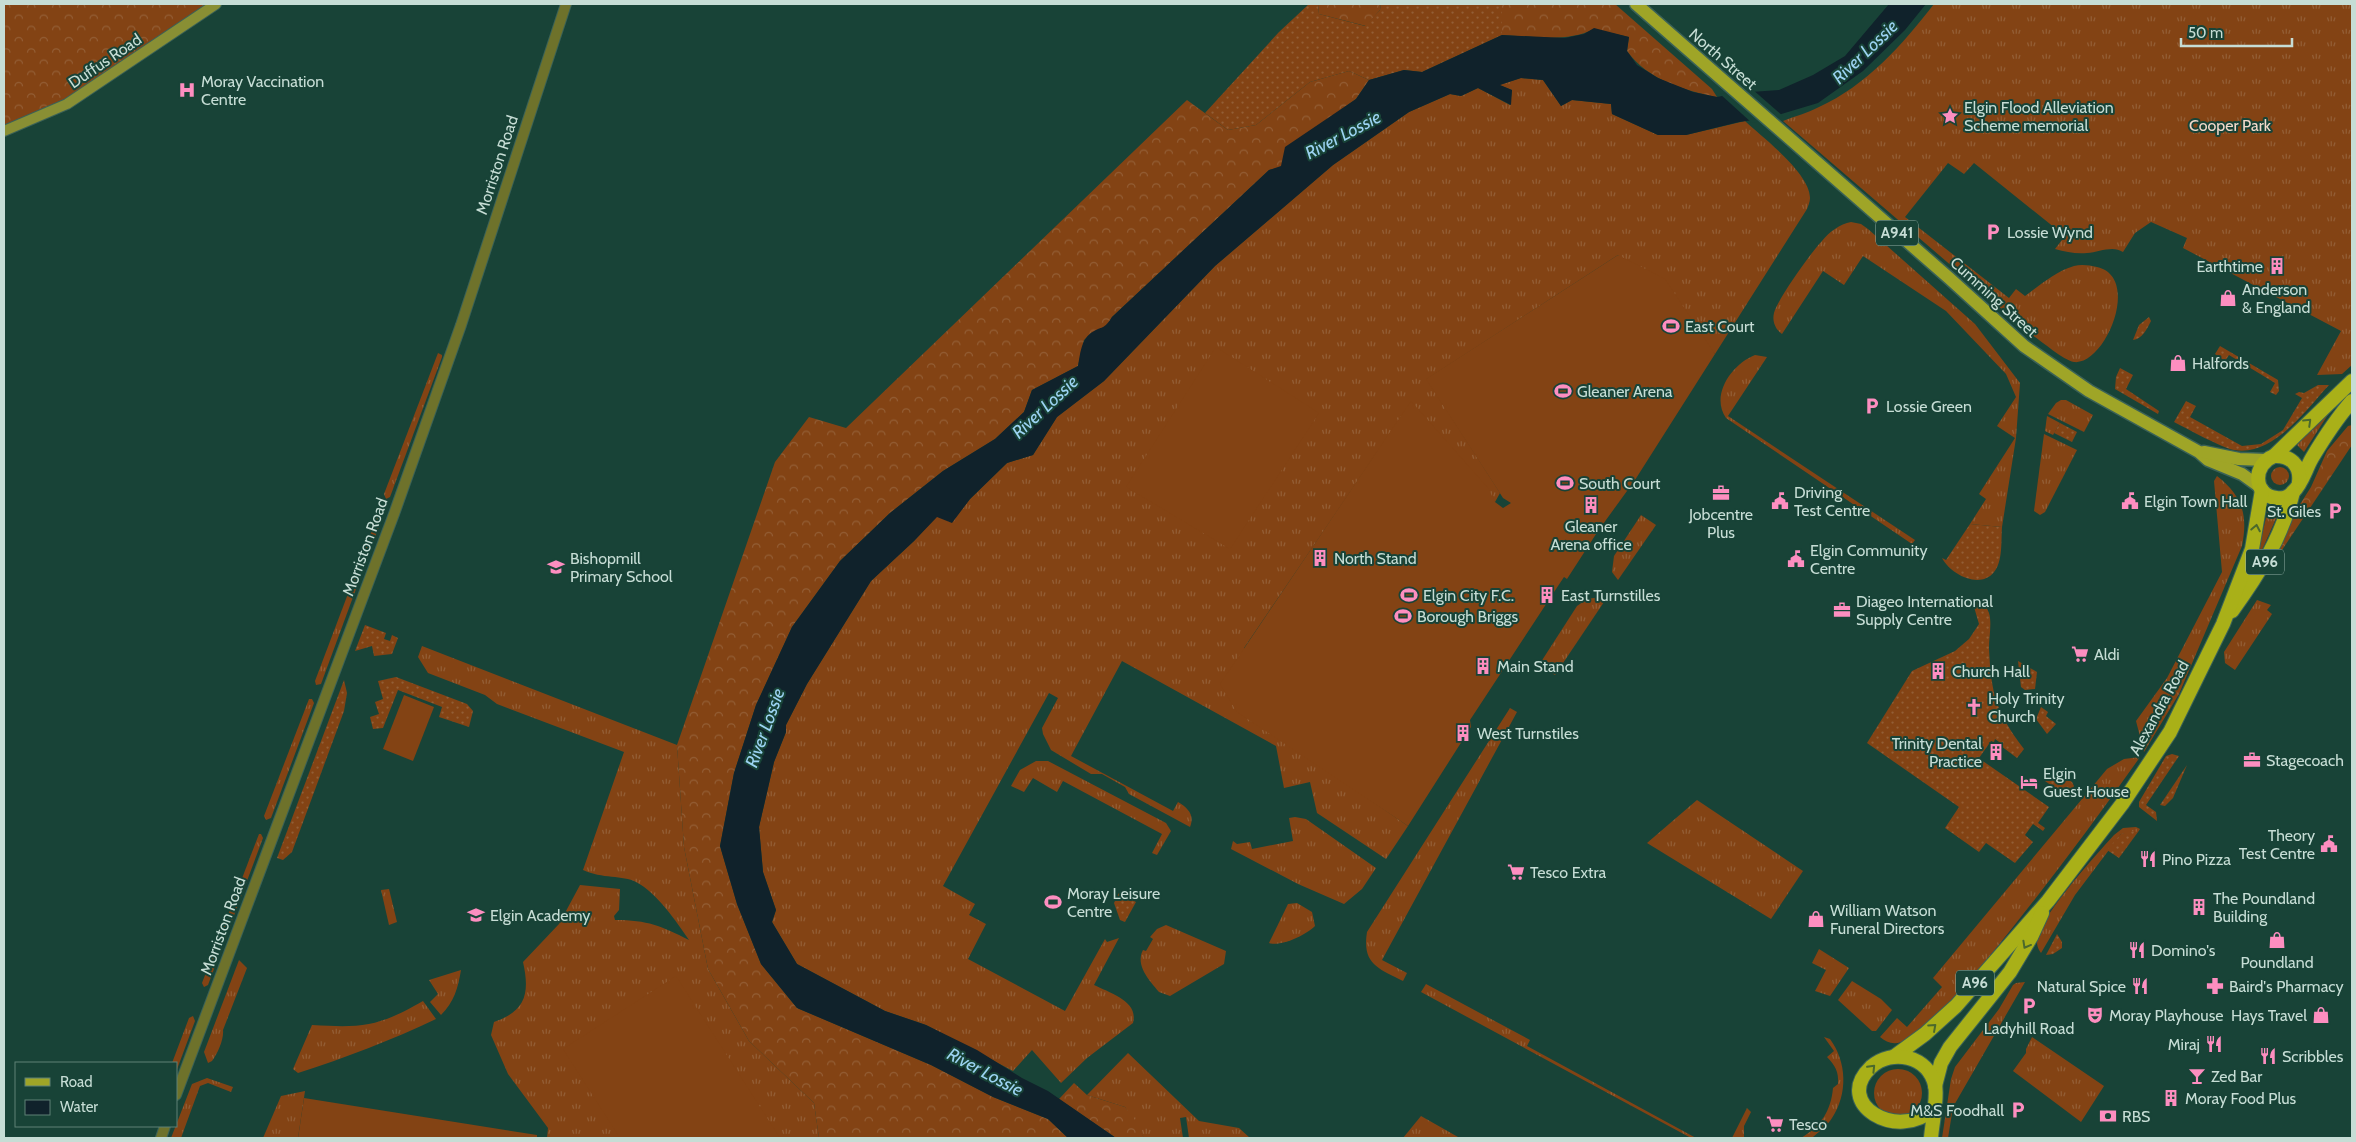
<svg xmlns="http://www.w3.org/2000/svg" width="2356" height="1142" font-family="Cabin,sans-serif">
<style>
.grass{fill:url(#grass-tufts)}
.forest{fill:url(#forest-crowns)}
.garden{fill:url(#garden-dots)}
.pitch{fill:#834314}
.water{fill:#10222b}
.pier{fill:#184337}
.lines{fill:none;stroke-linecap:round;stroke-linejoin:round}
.tertiary-casing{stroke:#3b6257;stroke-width:12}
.secondary-casing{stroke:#3b6257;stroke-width:12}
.primary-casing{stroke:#3b6257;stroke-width:15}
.trunk-casing{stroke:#3b6257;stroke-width:16}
.tertiary{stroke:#6e722b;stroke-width:10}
.secondary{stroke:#898f34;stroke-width:10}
.primary{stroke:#9fa527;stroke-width:12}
.trunk{stroke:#a9b018;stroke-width:14}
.oneway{stroke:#4b692c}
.labels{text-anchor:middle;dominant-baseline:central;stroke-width:4;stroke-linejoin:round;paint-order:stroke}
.shield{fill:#184337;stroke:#92afa6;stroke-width:1}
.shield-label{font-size:15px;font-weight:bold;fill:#c6ddd5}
.street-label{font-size:16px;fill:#c6ddd5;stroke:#184337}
.poi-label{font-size:16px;fill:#c6ddd5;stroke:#184337;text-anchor:start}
.park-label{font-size:16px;fill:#f4dacb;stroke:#184337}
.water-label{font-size:18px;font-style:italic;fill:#9cd3f2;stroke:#184337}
</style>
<defs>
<pattern id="grass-tufts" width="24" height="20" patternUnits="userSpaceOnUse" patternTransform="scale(1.25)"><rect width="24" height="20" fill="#834314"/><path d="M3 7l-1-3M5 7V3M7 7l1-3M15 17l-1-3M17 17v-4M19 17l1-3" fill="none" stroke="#935e35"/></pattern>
<pattern id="forest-crowns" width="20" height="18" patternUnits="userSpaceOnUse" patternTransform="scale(1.25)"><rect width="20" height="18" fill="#834314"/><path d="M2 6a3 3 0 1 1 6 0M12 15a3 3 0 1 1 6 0" fill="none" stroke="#935e35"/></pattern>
<pattern id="garden-dots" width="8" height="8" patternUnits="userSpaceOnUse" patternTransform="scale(1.25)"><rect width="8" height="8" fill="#834314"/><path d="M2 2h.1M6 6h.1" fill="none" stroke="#935e35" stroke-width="1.8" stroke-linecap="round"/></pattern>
</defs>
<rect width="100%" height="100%" fill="#184337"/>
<g class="grass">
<path d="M1934,4H2352V365L2342,374L2317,375L2341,331L2183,248L2187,238L2151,222L2135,233L2123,252C2113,245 2099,252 2087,253C2076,254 2066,252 2055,249L2065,236L1974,163L1964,174L1948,163L1905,217L2009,298L2016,289L2025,296C2039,286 2056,271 2074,266C2081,264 2089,265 2097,267C2142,277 2105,366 2074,362C2063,360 2043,342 2032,335L1783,121C1795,116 1808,113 1819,107C1866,86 1903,44 1934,4Z"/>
<path d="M1521,78L1543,80L1561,106L1572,100L1611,104L1612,114L1658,135H1686L1745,121C1762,137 1810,173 1810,198C1810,202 1808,206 1807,209L1715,354L1618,255L1427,379L1500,493L1495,502L1378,451L1244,648L1360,793L1408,826L1386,859L1317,813L1310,782L1284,788L1276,746L1122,661L1071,756L1173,811L1178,802C1188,808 1195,815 1190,827L1129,794L1125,787L1102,774H1091L1051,750L1043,734L1042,728L1058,698L1049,693L943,886L975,904L969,915L986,924L968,959L1065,1011L1105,939L1107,942L1119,938L1094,985C1110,993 1139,1001 1133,1023L1087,1058L1061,1083L1032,1050L1013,1071L926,1025L885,1011L797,964L772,922L776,910L763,872L759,827L774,762L786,732V725L807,684L871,581L914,541L937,516L952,522L970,499L1007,463L1033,455L1057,417L1104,381L1215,266L1333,165L1409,112L1450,94L1461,96L1478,88L1510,105L1512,90L1499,85Z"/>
<path d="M1851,222L1861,224L1868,229L1975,324L2020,383L2016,438L2002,527L1970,524L1986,499L1979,494L2015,438L1997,426L2016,397L2006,374L1946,311L1863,256L1844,285L1823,271L1782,334C1775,329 1772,321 1774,313C1777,300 1812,251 1822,241C1829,232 1840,224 1851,222Z"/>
<path d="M438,353L442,355V357L390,497L386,499L384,494Z"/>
<path d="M1755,355L1767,357L1728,416L1915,540L1912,544L1726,418C1710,395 1732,364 1755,355Z"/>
<path d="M2061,400H2066L2093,415L2084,432L2048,414L2056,403Z"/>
<path d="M2331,410L2304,452L2297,445L2317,420Z"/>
<path d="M2047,416L2060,423L2053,435L2045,431Z"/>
<path d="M2044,434L2077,450L2045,512L2040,515L2034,511Z"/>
<circle cx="2280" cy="476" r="9"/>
<path d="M2217,476C2243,496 2248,516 2242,546L2179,694L2144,752L2136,721L2167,678L2222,572L2214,481Z"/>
<path d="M2268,509H2277L2278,514L2262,550L2259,548Z"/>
<path d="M1641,515L1656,525L1618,580L1612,572L1614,556Z"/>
<path d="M377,517L381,519V521L321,684L316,685L315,681Z"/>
<path d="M1601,597L1606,599L1555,675L1539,665L1577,606L1587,599Z"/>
<path d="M2257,600L2271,605L2267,610L2272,614L2235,670L2225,663L2224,652Z"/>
<path d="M422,646L677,745L684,847L708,969L749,1041L814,1103L819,1138H547L548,1128L508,1074L491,1035L494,1022C526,1011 530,993 523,962L559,924L580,885L620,889L619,910L614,916L615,920C648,920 661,926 689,940C676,921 657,893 636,882C623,875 602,879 583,870L624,752L497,704L485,695L428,673L418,657Z"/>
<path d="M309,699H312L314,703L271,818L266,820L264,816Z"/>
<path d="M1510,708L1517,712L1382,960L1407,973L1403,981C1378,968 1362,964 1367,932Z"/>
<path d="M2140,757C2093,824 2044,889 1993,952C1972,977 1931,1031 1901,1042C1893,1045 1886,1042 1880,1037L1897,1018L1907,1027L1942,987L1933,978L2107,769L2124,759Z"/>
<path d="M1036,761H1048L1166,823L1171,831L1157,855L1152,853L1162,834L1063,781L1057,792L1033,778L1024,792L1011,786L1020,770Z"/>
<path d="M1697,800L1803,871L1771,919L1647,843Z"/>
<path d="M1295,817L1306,819L1376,868L1362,889L1344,904L1298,884L1231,849L1233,841L1237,844L1250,842L1252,849L1293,841L1289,818Z"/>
<path d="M2136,827L2140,829L2138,832L2121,834L2075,895L2041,953C2037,948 2036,942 2038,935C2047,909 2094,857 2114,835L2123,828Z"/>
<path d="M259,834H261L263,838L208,985L204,987L202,983Z"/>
<path d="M389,889L397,922L389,925L381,890Z"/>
<path d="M1297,903L1312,912L1315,926C1306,935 1281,947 1269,943L1288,904Z"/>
<path d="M1166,925L1226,951L1224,964L1170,996L1159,992C1149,980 1135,965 1143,950L1146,951L1153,939L1150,937L1157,929Z"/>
<path d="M1819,949L1849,968L1830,996L1815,991L1826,970L1812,963Z"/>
<path d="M239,960L247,968L223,1030C224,1039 218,1053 212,1061L208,1063L204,1052Z"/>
<path d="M461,970C458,988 454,1002 441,1015L430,1002L438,994L429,980Z"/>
<path d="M1852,981L1881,999L1892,1010L1876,1031H1872L1838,1000Z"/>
<path d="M2025,982L1953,1107L1948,1138H1942L1951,1079L1955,1067L1999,1009L2013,985L2016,983Z"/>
<path d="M1426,984L1530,1040L1527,1046L1696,1138H1691L1421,992Z"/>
<path d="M423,1001L436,1019C392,1040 345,1058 298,1073L293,1069L312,1025C362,1028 378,1027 423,1001Z"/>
<path d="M193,1016L195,1021L176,1072V1063H172L189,1018Z"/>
<path d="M1824,1037L1830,1039C1847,1062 1848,1094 1832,1118C1828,1125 1820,1131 1813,1137L1801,1138C1821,1126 1831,1111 1833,1088L1838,1084C1839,1072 1835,1065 1827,1057L1834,1051Z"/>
<path d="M2032,1037L2104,1086L2081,1122L2013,1071L2026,1053V1049Z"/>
<path d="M1128,1053L1199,1121L1239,1128L1250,1138H1189L1186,1117L1180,1118L1183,1138H1144L1125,1107L1087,1095Z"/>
<circle cx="1898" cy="1093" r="24"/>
<path d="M207,1078L233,1087L231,1092L208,1083L200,1086L181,1138H171L192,1084Z"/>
<path d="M305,1091L298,1138H263L281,1096Z"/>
<path d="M1747,1108L1751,1112L1744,1126V1138H1732Z"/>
<path d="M1421,1116L1458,1137V1138H1403Z"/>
</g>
<g class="forest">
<path d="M4,4H216L67,104L4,131Z"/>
<path d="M1318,4H1381L1380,10L1366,26L1319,14Z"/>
<path d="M1502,4H1615L1712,89L1717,97C1683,90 1648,80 1627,51L1629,37L1594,29C1567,43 1532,36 1502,35Z"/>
<path d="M1349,71L1369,80L1356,99L1334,115L1281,167L1269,170L1112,317L1106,327L1091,333L1084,340L1078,366L1032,390L1024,412L995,439L943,471L890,513L840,561L792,627L756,705L734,773L720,846L737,904L761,964L797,1008L931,1065L993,1097L1048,1119L1068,1138H819L814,1103L749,1041L708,969L684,847L677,745L775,462L809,417L846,428L1187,100L1228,130L1256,125L1310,82Z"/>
<path d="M2352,425V445L2280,553H2276L2290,520L2311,487L2327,451L2348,426Z"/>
<path d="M1074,1083L1087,1095L1125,1107L1135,1120L1144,1138H1116L1059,1099Z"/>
</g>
<g class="garden">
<path d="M1309,4H1318L1319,14L1365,26L1380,10L1381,4H1502V35L1422,72L1404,70L1369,80L1349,71L1310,82L1256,125L1228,130L1205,113L1279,32Z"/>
<path d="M2149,317L2151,321C2147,329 2142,339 2133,340L2139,325Z"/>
<path d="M2220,346L2278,380L2279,391L2276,395L2270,392L2275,383L2229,355L2225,361L2215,354Z"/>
<path d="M2120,368L2133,375L2126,389L2159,411L2158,414L2115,389L2116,377Z"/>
<path d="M2318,385H2329C2306,410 2273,457 2234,450C2222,448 2188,429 2174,422L2186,401L2196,406L2190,417L2242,446L2261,444L2283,430L2302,398L2295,394L2299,392L2304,393Z"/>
<path d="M2060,423L2077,432L2072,442L2054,433Z"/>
<path d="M1970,524L2002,527C2001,540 2003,562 1994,572C1980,590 1950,574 1942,558L1946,560Z"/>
<path d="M1972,600C1980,601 1986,604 1989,613C1992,623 1989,637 1989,648C1991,694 1996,712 2024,749L2017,758L2001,746L2002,744L1995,739L1994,742L1991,741L1979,758L1977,757L2049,807L2038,823L2045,828L2043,831L2033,824L2025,835L2033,842L2015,863L1986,843L1979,852L1945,828L1959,807L1867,743L1912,671L1955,651L1969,639L1979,624Z"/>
<path d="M365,625L386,633L384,639L390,641L392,635L398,638L392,654L374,656L372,646L355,651Z"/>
<path d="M2018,661L2037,672L2035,689L2025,690L2021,687Z"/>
<path d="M396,677L467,704L473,711L469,727L439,717L442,707L398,690L383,728L373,729L370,717L379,714L375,702L383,699L378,681Z"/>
<path d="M344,680L347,693L344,711L292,852L283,860L277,858Z"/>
<path d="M2041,707L2048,712L2046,716L2056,724L2047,734L2036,719Z"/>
<path d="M2172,754L2179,756L2146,805L2156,812L2157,821L2139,807V802L2166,756Z"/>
<path d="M2187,765L2173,798L2165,806L2160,805Z"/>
<path d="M2053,769L2072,782L2074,786L2068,797L2045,781Z"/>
<path d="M2132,831L2138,832L2119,858L2107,850L2121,834Z"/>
<path d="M1119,893L1136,902L1125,922L1120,920L1114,903Z"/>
<path d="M2057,934L2062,942V948L2053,954L2046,955Z"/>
</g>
<g class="pitch">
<path d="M1618,255L1665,279L1715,354L1635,480L1598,531L1567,579L1564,577L1558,586L1472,717L1470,720L1471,727L1408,826L1237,712L1220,684L1411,401L1488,488L1495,502L1503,508L1511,503L1503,498L1426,379Z"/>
<path d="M1216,347L1319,413L1230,549L1126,487Z"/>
<path d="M404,695L434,707L413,761L383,749Z"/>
<path d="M676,976L780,1138H620L563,1049Z"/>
<path d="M304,1098L537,1135V1138H298Z"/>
</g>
<path class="water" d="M1889,4H1926L1905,30L1863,71L1818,103L1768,118L1739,122L1686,135H1658L1612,114L1611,104L1572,100L1561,106L1543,80L1521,78L1500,85L1512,90L1511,105L1478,88L1461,96L1450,94L1409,112L1333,165L1215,266L1104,381L1057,417L1033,455L1007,463L970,499L952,523L937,517L914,541L871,581L807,684L786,725V732L774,762L759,827L763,872L776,910L772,922L797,964L885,1011L926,1025L977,1050L1022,1078L1048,1091L1116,1138H1068L1048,1119L993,1097L931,1065L797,1008L761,964L737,904L720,846L734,773L756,705L792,627L840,561L890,513L943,471L995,439L1024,412L1032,390L1078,366C1080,355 1081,340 1091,333C1103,325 1103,331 1112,317L1269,170L1281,166L1285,147L1356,99L1369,80L1404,70L1422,72L1502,35L1565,38L1584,34L1594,28L1629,37L1627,51L1637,65L1658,78L1693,92L1717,97L1737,93L1779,90L1813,75L1845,56Z"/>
<path class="pier" d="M1752,89L1783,116L1752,123L1720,94Z"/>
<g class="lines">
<g class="tertiary-casing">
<g id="tertiary">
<path d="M176,1095L394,514L461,325L566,4"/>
<path d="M161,1138L165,1126"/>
</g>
</g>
<g class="secondary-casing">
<path id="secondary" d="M4,131L67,104L216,4"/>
</g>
<g class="primary-casing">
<g id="primary">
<path d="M1636,4L1949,278L2024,346L2089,391L2199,452L2208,460L2242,474L2260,487"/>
<path d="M2204,452L2239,459L2266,460"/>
</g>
</g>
<g class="trunk-casing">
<g id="trunk">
<path d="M2352,381L2274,456C2253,464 2252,494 2276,498C2282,499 2289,497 2293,492C2302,484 2306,468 2312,458C2324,438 2337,418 2352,401"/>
<path d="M2274,456C2290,455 2301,465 2299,482"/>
<path d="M2232,611C2259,574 2282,537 2293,492"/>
<path d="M1895,1056L1925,1034L1956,1006L2048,901L2122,804L2170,732L2223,624L2252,549L2262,490"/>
<path d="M1935,1086L1941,1063L1950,1047L2010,972L2031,937L2042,913"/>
<path d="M1931,1138C1932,1124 1938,1097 1935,1085C1928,1056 1892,1048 1871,1067C1832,1104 1898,1142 1933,1109"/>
</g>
</g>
<use href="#tertiary" class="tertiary"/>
<use href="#secondary" class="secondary"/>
<use href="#primary" class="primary"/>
<use href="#trunk" class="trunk"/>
</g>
<defs><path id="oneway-chevron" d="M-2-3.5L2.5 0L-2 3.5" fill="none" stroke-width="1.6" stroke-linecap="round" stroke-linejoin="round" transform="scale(1.25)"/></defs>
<g class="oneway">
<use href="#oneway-chevron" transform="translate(2308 422) rotate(-44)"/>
<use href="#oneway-chevron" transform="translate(2256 528) rotate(-79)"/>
<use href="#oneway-chevron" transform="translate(2026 945) rotate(119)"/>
<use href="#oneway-chevron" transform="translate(1933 1027) rotate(-42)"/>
<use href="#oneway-chevron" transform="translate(1872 1068) rotate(-46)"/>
</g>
<defs>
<g id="hospital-bare" transform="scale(1.35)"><path d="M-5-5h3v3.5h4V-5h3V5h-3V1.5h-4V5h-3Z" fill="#fd8ec0" stroke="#184337" stroke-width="2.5" paint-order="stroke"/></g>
<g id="sight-bare" transform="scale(1.35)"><path d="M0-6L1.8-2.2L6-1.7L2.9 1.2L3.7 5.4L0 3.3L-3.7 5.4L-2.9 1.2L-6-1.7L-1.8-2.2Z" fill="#fd8ec0" stroke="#184337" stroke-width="2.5" paint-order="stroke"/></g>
<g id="parking-bare" transform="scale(1.35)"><path d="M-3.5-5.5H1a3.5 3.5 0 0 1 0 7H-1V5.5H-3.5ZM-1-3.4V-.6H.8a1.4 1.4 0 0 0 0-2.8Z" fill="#fd8ec0" stroke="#184337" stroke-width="2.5" paint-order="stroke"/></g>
<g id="building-bare" transform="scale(1.35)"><path d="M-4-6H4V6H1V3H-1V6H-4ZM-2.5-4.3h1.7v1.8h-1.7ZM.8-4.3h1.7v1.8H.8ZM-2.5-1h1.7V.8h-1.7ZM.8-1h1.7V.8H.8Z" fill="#fd8ec0" stroke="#184337" stroke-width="2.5" paint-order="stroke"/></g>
<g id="shop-bare" transform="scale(1.35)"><path d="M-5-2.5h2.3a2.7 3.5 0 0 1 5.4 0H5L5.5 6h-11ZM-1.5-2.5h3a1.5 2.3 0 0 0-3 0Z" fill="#fd8ec0" stroke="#184337" stroke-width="2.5" paint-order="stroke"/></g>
<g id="stadium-bare" transform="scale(1.35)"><path d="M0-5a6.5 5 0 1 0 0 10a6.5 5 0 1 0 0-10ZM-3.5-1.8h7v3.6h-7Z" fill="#fd8ec0" stroke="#184337" stroke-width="2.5" paint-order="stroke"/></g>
<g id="office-bare" transform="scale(1.35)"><path d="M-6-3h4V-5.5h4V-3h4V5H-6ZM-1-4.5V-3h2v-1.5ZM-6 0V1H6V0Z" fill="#fd8ec0" stroke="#184337" stroke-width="2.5" paint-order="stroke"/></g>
<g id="civic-bare" transform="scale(1.35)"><path d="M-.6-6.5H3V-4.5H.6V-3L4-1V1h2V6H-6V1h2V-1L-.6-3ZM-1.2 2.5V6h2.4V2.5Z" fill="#fd8ec0" stroke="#184337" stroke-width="2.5" paint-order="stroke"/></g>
<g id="school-bare" transform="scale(1.35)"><path d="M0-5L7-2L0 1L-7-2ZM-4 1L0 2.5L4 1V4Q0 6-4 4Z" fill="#fd8ec0" stroke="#184337" stroke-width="2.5" paint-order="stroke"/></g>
<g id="supermarket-bare" transform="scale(1.35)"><path d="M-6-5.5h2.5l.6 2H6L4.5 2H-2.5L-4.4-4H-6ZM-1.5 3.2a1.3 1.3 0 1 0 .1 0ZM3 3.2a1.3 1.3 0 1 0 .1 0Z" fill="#fd8ec0" stroke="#184337" stroke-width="2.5" paint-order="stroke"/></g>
<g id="church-bare" transform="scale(1.35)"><path d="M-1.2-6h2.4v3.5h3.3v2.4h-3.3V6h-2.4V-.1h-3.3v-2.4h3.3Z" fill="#fd8ec0" stroke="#184337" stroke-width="2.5" paint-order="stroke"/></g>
<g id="hotel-bare" transform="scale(1.35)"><path d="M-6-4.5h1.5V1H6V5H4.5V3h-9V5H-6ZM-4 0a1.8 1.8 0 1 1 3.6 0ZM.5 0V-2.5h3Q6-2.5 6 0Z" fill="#fd8ec0" stroke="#184337" stroke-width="2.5" paint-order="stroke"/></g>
<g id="restaurant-bare" transform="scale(1.35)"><path d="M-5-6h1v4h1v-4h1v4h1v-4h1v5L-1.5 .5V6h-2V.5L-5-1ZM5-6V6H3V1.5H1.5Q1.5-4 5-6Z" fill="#fd8ec0" stroke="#184337" stroke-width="2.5" paint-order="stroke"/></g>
<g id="pharmacy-bare" transform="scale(1.35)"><path d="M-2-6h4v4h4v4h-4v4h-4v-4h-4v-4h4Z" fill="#fd8ec0" stroke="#184337" stroke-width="2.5" paint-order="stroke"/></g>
<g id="theatre-bare" transform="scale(1.35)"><path d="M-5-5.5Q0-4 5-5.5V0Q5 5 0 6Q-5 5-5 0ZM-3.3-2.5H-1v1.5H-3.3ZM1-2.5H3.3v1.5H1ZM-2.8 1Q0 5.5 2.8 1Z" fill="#fd8ec0" stroke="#184337" stroke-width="2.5" paint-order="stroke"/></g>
<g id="bar-bare" transform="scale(1.35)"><path d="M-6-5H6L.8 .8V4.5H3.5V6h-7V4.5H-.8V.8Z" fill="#fd8ec0" stroke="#184337" stroke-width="2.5" paint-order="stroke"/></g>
<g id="bank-bare" transform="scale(1.35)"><path d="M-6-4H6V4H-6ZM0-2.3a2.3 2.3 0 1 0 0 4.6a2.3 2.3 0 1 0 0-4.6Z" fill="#fd8ec0" stroke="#184337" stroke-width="2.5" paint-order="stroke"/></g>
</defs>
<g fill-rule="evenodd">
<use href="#hospital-bare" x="187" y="90"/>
<use href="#sight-bare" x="1950" y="116"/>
<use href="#parking-bare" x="1993" y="232"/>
<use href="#building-bare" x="2277" y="266"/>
<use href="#shop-bare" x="2228" y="298"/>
<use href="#stadium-bare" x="1671" y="326"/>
<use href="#shop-bare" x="2178" y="363"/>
<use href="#stadium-bare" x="1563" y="391"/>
<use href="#parking-bare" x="1872" y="406"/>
<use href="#stadium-bare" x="1565" y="483"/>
<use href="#office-bare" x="1721" y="493"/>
<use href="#civic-bare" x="1780" y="501"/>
<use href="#civic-bare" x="2130" y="501"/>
<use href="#building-bare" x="1591" y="505"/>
<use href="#parking-bare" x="2335" y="511"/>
<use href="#building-bare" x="1320" y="558"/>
<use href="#civic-bare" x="1796" y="559"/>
<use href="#school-bare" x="556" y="567"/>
<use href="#stadium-bare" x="1409" y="595"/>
<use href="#building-bare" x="1547" y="595"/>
<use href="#office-bare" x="1842" y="610"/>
<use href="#stadium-bare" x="1403" y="616"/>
<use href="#supermarket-bare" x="2080" y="654"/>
<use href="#building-bare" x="1483" y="666"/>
<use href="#building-bare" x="1938" y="671"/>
<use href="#church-bare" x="1974" y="707"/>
<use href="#building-bare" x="1463" y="733"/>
<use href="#building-bare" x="1996" y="752"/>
<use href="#office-bare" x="2252" y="760"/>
<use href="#hotel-bare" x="2029" y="782"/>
<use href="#civic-bare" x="2329" y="844"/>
<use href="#restaurant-bare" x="2148" y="859"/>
<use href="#supermarket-bare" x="1516" y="872"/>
<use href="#stadium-bare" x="1053" y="902"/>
<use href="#building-bare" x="2199" y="907"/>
<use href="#school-bare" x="476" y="915"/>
<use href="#shop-bare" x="1816" y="919"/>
<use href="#shop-bare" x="2277" y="940"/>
<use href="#restaurant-bare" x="2137" y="950"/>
<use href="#restaurant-bare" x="2140" y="986"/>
<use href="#pharmacy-bare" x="2215" y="986"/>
<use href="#parking-bare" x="2029" y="1006"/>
<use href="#theatre-bare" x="2095" y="1015"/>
<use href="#shop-bare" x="2321" y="1015"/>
<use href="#restaurant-bare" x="2214" y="1044"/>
<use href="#restaurant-bare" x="2268" y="1056"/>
<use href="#bar-bare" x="2197" y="1076"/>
<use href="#building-bare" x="2171" y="1098"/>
<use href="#parking-bare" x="2018" y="1110"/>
<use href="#bank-bare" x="2108" y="1116"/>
<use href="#supermarket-bare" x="1775" y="1124"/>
</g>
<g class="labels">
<g class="shield">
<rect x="1876" y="220.5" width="42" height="25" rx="4"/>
<rect x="2246" y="549.5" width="38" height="25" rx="4"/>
<rect x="1956" y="970.5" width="38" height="25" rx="4"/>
</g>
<g class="shield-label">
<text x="1897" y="233">A941</text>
<text x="2265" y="562">A96</text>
<text x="1975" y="983">A96</text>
</g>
<g class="street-label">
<text transform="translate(1723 59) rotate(41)">North Street</text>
<text transform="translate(105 61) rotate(-34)">Duffus Road</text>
<text transform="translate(497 165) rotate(-72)">Morriston Road</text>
<text transform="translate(1994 297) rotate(42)">Cumming Street</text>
<text transform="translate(365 547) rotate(-70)">Morriston Road</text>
<text transform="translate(2159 708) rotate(-61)">Alexandra Road</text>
<text transform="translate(223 926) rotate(-70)">Morriston Road</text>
</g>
<g class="poi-label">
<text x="201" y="81">Moray Vaccination<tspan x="201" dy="18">Centre</tspan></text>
<text x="1964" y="107">Elgin Flood Alleviation<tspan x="1964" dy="18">Scheme memorial</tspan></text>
<text x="2007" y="232">Lossie Wynd</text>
<text x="2263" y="266" text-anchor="end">Earthtime</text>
<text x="2242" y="289">Anderson<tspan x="2242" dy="18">&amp; England</tspan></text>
<text x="1685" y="326">East Court</text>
<text x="2192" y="363">Halfords</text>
<text x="1577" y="391">Gleaner Arena</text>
<text x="1886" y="406">Lossie Green</text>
<text x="1579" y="483">South Court</text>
<text x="1794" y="492">Driving<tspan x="1794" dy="18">Test Centre</tspan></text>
<text x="2144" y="501">Elgin Town Hall</text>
<text x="2321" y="511" text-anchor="end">St. Giles</text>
<text x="1721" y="514" text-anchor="middle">Jobcentre<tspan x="1721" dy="18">Plus</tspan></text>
<text x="1591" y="526" text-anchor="middle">Gleaner<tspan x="1591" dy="18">Arena office</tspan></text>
<text x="1810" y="550">Elgin Community<tspan x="1810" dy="18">Centre</tspan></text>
<text x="570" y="558">Bishopmill<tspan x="570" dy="18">Primary School</tspan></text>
<text x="1334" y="558">North Stand</text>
<text x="1423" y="595">Elgin City F.C.</text>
<text x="1561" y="595">East Turnstilles</text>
<text x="1856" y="601">Diageo International<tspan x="1856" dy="18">Supply Centre</tspan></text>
<text x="1417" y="616">Borough Briggs</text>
<text x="2094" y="654">Aldi</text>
<text x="1497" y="666">Main Stand</text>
<text x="1952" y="671">Church Hall</text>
<text x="1988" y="698">Holy Trinity<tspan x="1988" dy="18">Church</tspan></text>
<text x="1477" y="733">West Turnstiles</text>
<text x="1982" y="743" text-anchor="end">Trinity Dental<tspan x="1982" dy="18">Practice</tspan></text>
<text x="2266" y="760">Stagecoach</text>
<text x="2043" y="773">Elgin<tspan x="2043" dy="18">Guest House</tspan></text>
<text x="2315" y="835" text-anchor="end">Theory<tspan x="2315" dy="18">Test Centre</tspan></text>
<text x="2162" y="859">Pino Pizza</text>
<text x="1530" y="872">Tesco Extra</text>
<text x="1067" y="893">Moray Leisure<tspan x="1067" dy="18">Centre</tspan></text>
<text x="2213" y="898">The Poundland<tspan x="2213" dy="18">Building</tspan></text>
<text x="1830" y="910">William Watson<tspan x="1830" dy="18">Funeral Directors</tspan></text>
<text x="490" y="915">Elgin Academy</text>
<text x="2151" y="950">Domino's</text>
<text x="2277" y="962" text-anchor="middle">Poundland</text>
<text x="2126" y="986" text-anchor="end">Natural Spice</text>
<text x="2229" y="986">Baird's Pharmacy</text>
<text x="2109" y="1015">Moray Playhouse</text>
<text x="2307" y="1015" text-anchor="end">Hays Travel</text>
<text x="2029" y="1028" text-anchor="middle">Ladyhill Road</text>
<text x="2200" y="1044" text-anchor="end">Miraj</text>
<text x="2282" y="1056">Scribbles</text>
<text x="2211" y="1076">Zed Bar</text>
<text x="2185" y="1098">Moray Food Plus</text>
<text x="2004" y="1110" text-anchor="end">M&amp;S Foodhall</text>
<text x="2122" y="1116">RBS</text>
<text x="1789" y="1124">Tesco</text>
</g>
<g class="park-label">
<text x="2230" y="125">Cooper Park</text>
</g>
<g class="water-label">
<text transform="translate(1865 52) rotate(-44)">River Lossie</text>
<text transform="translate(1343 135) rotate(-28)">River Lossie</text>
<text transform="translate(1045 407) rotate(-43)">River Lossie</text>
<text transform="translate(765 728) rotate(-70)">River Lossie</text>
<text transform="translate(985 1072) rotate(28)">River Lossie</text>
</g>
</g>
<rect width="2356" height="1142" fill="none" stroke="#c6ddd5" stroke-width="10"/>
<rect x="15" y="1062" width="162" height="65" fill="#184337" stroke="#5e8176"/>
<rect x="25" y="1078" width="25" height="8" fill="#9fa527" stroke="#5e8176"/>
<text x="60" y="1087" font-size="15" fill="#c6ddd5">Road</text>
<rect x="25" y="1100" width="25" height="15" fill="#10222b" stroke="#5e8176"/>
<text x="60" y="1112" font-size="15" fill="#c6ddd5">Water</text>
<path d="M2181 38v8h111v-8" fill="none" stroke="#c6ddd5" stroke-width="2.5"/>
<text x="2188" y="38" font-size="15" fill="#c6ddd5" stroke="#184337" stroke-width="4" paint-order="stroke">50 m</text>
</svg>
